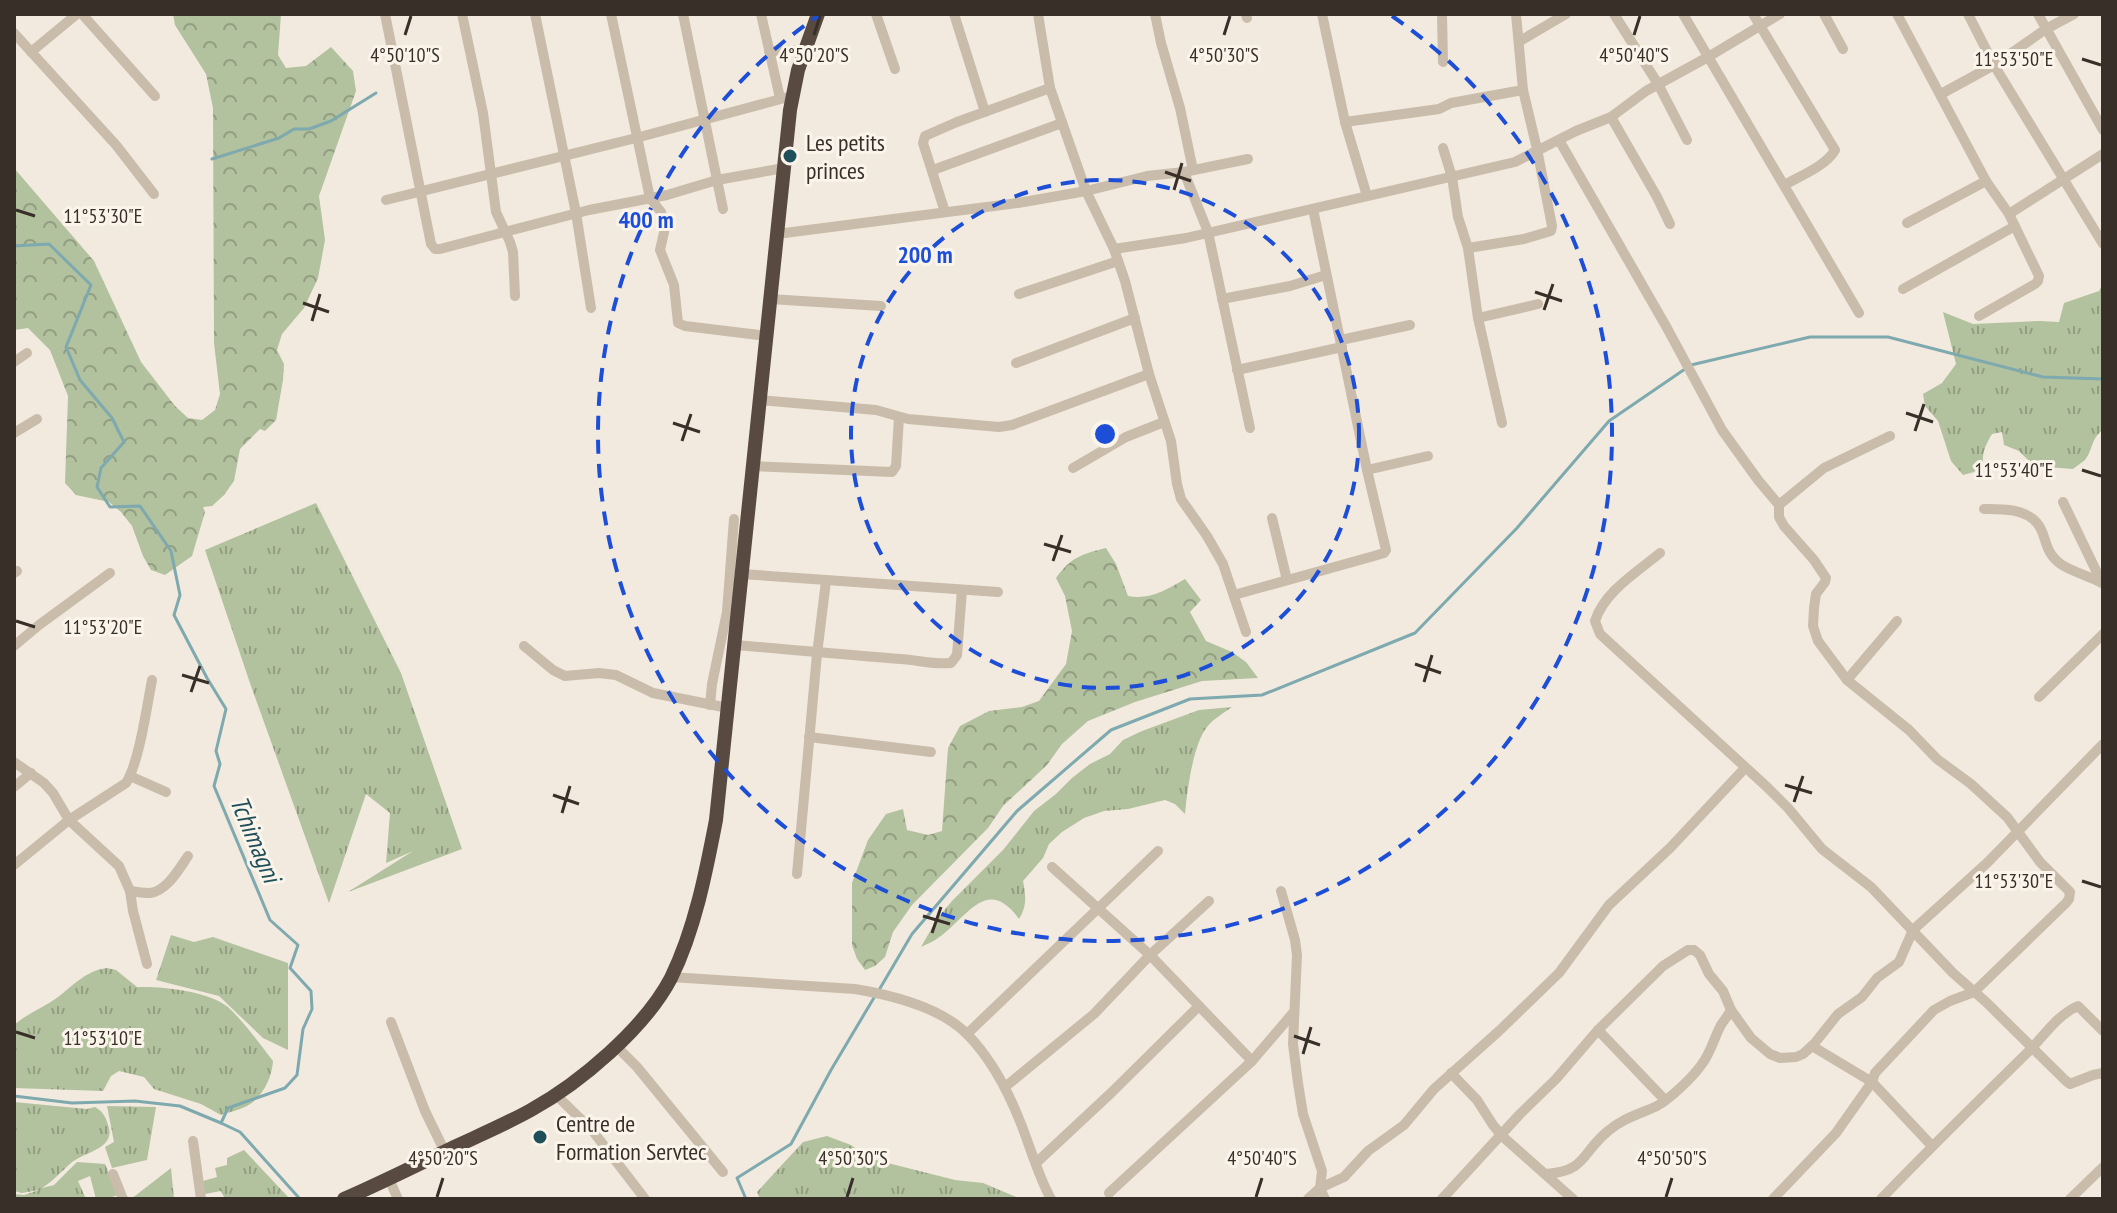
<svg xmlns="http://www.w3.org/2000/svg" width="2117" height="1213" font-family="'PT Sans Narrow',sans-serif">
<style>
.grass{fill:url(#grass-tufts)}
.forest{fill:url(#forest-crowns)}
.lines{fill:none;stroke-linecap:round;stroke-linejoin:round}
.stream{stroke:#7da9af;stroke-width:3}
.minor{stroke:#cabcaa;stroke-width:10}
.highway{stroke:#594a41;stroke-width:14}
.ticks{fill:none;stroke:#382f29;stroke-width:3}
.ring{fill:none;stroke:#1d4ed8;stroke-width:4;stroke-dasharray:14 10}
.poi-dot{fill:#1f5059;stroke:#faf4eb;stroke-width:3}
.labels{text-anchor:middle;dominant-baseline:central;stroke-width:6;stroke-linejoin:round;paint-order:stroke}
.poi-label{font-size:24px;fill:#382f29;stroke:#faf4eb;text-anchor:start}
.water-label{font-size:26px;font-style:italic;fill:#1f5059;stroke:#faf4eb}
.ticks-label{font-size:20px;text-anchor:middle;fill:#382f29;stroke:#faf4eb;stroke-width:6;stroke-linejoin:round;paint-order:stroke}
.centre{fill:#1d4ed8;stroke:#faf4eb;stroke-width:4}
.ring-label{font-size:24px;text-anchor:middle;font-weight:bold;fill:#1d4ed8;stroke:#faf4eb;stroke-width:6;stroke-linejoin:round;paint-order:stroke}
</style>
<defs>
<pattern id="grass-tufts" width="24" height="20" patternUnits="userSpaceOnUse" patternTransform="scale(2)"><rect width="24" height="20" fill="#b2c19e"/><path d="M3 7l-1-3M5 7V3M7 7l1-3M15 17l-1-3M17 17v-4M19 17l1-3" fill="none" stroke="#929d81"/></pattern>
<pattern id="forest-crowns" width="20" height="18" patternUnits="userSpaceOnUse" patternTransform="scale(2)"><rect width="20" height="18" fill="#b2c19e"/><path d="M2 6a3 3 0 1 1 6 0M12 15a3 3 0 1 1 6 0" fill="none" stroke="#929d81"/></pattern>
</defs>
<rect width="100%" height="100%" fill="#f2eade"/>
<g class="grass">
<path d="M2103,283V430C2091,438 2093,450 2085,460C2081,463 2077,466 2073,469L2034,466L2019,451L2004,445L2002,432L1992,434C1986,444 1982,452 1983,464L1974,472L1963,475L1951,461L1938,421L1925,406L1923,394L1942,383L1956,364L1943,312L1973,324L2040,321L2059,322L2064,303L2099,291Z"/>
<path d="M316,503L401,673L462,849L348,892L413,851L386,863L390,813L366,794L329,903L251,686L205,550Z"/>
<path d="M1232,707C1224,713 1213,719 1207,727C1193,744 1187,792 1185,814L1175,804L1165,800L1128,809L1104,811L1084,818L1062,832L1049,844L1043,858L1023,881C1026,896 1027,906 1019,919C987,874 967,918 938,938C933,942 926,944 921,947L937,919L952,901L1003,850L1034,811L1056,794L1072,778L1090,764L1110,754L1123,740L1142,731L1199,710Z"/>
<path d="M171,935L194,942L213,937L288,963V1050L263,1038L219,996L156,980Z"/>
<path d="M107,968L116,970L137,987C161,986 209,991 228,1007C244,1022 260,1044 273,1061C272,1078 262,1098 247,1106C239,1110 229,1112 221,1115L201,1104L154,1089L144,1077L119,1071L111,1076L103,1091L14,1088V1025C28,1013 45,1007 58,997C74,985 85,971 107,968Z"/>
<path d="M14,1102L87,1109L95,1107C104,1112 106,1118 109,1128C114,1149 84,1152 71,1163C61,1172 53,1181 42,1188L54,1185L77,1162L105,1164L118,1195L106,1199H96L90,1176L78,1181L86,1199H68L66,1197L62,1199H14V1194L24,1195L39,1190L22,1193L14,1191Z"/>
<path d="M107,1106L156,1107L147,1160L112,1168L105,1147L114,1142Z"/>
<path d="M827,1136L851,1145L868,1158L955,1180L983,1183L1021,1199H760L757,1192L803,1142Z"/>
<path d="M244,1150L290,1199H225L221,1191L205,1194L203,1181L217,1177L215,1168L227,1165V1158Z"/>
<path d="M171,1168L174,1199H131Z"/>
</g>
<g class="forest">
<path d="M173,14H281L278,55L286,68L306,66L331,47L353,71L356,91L319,196L325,240L318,278L304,308L282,334L277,350L284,364L283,380L276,420L265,431L260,429L240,449L234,481L224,495L212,506L203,507L205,512L192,556L165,575L151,570L143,556L132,526L121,512L109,502L76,495L65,483L68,396L50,350L28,328L14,330V168L94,261L141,362L175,406L188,418L202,420L215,410L220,394L214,343L213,108L206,74L175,25Z"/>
<path d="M1106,548L1116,564L1128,596C1150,600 1166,590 1185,579L1201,600L1190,612L1206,641L1232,652L1246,662L1258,678L1202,681L1135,702L1088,721L1062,744L1047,765L1003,806L988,828L912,905L893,932L885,957L875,966L865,970L857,959L852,945V883L868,840L886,814L903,809L907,830L928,835L942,831L948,748L960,726L989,711L1022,707L1039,701L1066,664L1072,631L1065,596L1056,578C1071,557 1082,554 1106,548Z"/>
</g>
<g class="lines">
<g class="stream">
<path d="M212,159L279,138L294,129H309L331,121L376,93"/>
<path d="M14,246L49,244L91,285L66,347L80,380L112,418L124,442L101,468L97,487L110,507L140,506L171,551L180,595L174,615L207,678L226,709L216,751L220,764L214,786L270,920L298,945L290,968L311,991L312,1009L303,1029L297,1075L285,1088L228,1108L221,1123L240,1132L300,1199"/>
<path d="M1691,365L1810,337H1888L2043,377L2103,379"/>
<path d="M879,990L912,934L1017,811L1111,730L1190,699L1262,695L1415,633L1517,528L1609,421L1685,369"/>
<path d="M14,1096L72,1103L135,1101L180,1106L221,1123"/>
<path d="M746,1199L737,1178L791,1144L831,1070L875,996"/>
</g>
<g class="minor">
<path d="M82,14L155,96"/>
<path d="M385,14L431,244L435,249H440L589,210L667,195L717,180L784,168"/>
<path d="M462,14L483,113L496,212L510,242L513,252L515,296"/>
<path d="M535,14L576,213L591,308"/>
<path d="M611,14L650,198L661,212L663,219L665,228L660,250L674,285L678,323L685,326L767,336"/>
<path d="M683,14L723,209"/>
<path d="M761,14L780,98"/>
<path d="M876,14L895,69"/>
<path d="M954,14L985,112"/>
<path d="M1038,14L1050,88L1086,191L1114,249L1125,281L1149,374L1171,441L1177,484L1181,499L1207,536L1223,564L1246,632"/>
<path d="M1155,14L1161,43L1180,108L1193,170"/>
<path d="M1246,14L1247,18"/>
<path d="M1322,14L1345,122L1367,196"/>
<path d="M1442,14L1443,62"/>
<path d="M1614,14L1658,84L1687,140"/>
<path d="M1683,14L1859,313"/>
<path d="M1753,14L1835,150C1826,166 1800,176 1784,185"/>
<path d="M1824,14L1843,49"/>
<path d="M1897,14L1986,181L2009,214L2039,276L2038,281L2035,284L1979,316"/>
<path d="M1968,14L1994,65L2103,244"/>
<path d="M2038,14L2103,130"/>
<path d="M14,33L116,145L154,194"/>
<path d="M1520,41L1566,14"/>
<path d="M769,51L804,50"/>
<path d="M31,52L77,14"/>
<path d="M1941,94L1994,65L2046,29L2074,14"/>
<path d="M1611,117L1657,197L1670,224"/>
<path d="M1345,122L1439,109L1451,103L1523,90"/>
<path d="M1559,140L1667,328L1722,430L1758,480L1779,505V517L1784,526L1814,560L1826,578L1825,582L1816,594L1814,608L1813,626L1818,641L1847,680L1909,730L1937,759L1971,784L2007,817L2040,862L2070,892L2069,899L2066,903L1974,992L1950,1001L1934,1010L1875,1073L1872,1082L1836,1133L1773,1199"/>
<path d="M1443,148L1452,177L1458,217L1468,248L1478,318L1502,423"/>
<path d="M933,170L1062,123"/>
<path d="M1184,172L1208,232L1250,428"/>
<path d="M386,200L636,138L792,96"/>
<path d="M945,212L923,143L925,136L957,122L1050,88"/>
<path d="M2009,214L2103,154"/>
<path d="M1907,223L1986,181"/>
<path d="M777,234L1018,203L1086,191L1147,176L1184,172L1248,159"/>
<path d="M1468,248L1524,239L1551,231L1552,226L1537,149L1523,90L1516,14"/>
<path d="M1114,249L1186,238L1515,162L1576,131L1611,117L1646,91L1708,57L1780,14"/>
<path d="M1903,289L2015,226"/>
<path d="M1019,294L1118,261"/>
<path d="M770,299L881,306"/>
<path d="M1222,299L1290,286L1326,275"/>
<path d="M1478,318L1538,304"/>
<path d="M1341,340L1410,325"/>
<path d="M14,362L27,353"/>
<path d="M1016,363L1135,318"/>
<path d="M1237,370L1342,347"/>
<path d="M759,400L876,410L908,419L999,427L1012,425L1149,374"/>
<path d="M14,433L37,419"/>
<path d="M752,466L892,472L896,466L899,417"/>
<path d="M1073,468L1126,437L1164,422"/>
<path d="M1367,470L1428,456"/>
<path d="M2063,502L2102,583"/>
<path d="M1779,505L1824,468L1890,436"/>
<path d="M1984,509C2001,509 2024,508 2037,523C2048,536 2042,551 2062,565C2074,572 2090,577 2102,583"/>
<path d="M1272,518L1287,580"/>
<path d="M1660,553C1637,572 1604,592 1595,621L1600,634L1767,787L1788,808L1822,849L1871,887L1953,973L1986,1002L2065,1080L2070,1084L2093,1075L2103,1073"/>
<path d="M14,573L17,571"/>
<path d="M741,574L998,592"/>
<path d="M1234,595L1374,556L1384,553L1386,550L1367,470L1313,209"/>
<path d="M734,645C790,649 845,655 901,659C918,660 935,665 951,663L957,655L962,590"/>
<path d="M14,646L39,625L110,573"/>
<path d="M524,646L553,670L565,676L599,673L616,675L653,693L728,708"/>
<path d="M1847,680L1897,621"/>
<path d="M2039,697L2103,634"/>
<path d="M710,705L712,684L727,612L734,519"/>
<path d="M809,737L931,752"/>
<path d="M14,762L44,783L53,793L69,820L119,866L130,891L133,911L147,964"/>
<path d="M130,776L166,792"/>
<path d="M14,787L31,773"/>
<path d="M14,865L69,820L126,783C139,763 147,706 152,680"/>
<path d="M1052,867L1150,955L1252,1061"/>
<path d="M797,874L817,654L826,581"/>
<path d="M130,891C136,892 144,893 150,893C167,891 179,869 188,856"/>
<path d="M1281,891L1295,940L1297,955L1293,1044L1298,1083L1303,1114L1322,1171L1320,1188L1325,1199"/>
<path d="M671,977L855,989C891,995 942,1008 968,1035C990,1058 1007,1089 1019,1119C1030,1145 1037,1174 1051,1199"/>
<path d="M391,1022L425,1111L445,1152"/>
<path d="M1598,1030L1665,1100"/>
<path d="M967,1034L1158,851"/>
<path d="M616,1046L637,1067L723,1172"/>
<path d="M1812,1046L1872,1082L1932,1146"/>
<path d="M1451,1073L1477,1100L1493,1125L1502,1136L1573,1199"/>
<path d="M1005,1087L1094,1014L1150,955L1209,901"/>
<path d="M556,1095L592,1130L645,1199"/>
<path d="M193,1141L201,1199"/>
<path d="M1036,1163L1111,1093L1199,1006"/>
<path d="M113,1174L123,1199"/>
<path d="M1546,1174C1587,1171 1581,1153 1608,1131C1623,1118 1640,1114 1657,1106C1671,1098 1693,1077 1702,1064C1711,1052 1714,1038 1721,1025C1724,1020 1728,1016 1731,1010"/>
<path d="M389,1179L398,1199"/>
<path d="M1109,1193L1252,1061L1293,1013"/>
<path d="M1308,1199L1320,1188L1344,1177L1368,1151L1404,1125L1434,1089L1499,1031L1559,973L1609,905L1670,848L1745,768"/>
<path d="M1442,1199L1520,1114L1556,1079L1598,1030L1663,966L1688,950H1694L1700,955L1709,974L1723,991L1731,1010L1751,1038L1770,1054L1780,1058L1796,1057L1803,1054L1814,1044L1838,1014L1862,997L1877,978L1899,962L1913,930L1988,862L2103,744"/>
<path d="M1881,1199C1929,1149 1979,1100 2029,1051C2044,1036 2057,1015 2078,1006L2103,1031"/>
<path d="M2070,1199L2103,1167"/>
</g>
<path class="highway" d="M344,1199C381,1183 417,1165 454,1147C480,1135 506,1124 531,1110C580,1083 645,1028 671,978C695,929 706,872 716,820L790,110L798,70L818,14"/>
</g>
<path class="ticks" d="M405,35L411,16M814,35L820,16M1224,35L1230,16M1634,35L1640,16M2082,59L2101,65M1165,172L1191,181M1174,190L1182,163M16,210L35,216M1535,292L1562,301M303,303L329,312M1544,310L1553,284M312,321L320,294M1906,413L1933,422M673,423L700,432M1915,431L1924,404M682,441L691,414M2082,470L2101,476M1044,544L1071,552M1053,561L1062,535M16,621L35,627M1415,664L1441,673M182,675L209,683M1424,682L1432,655M191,692L200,666M1785,785L1812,793M553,795L579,804M1794,802L1803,776M562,813L570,786M2082,881L2101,887M923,916L950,924M932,933L941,907M16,1032L35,1038M1294,1036L1320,1045M1303,1054L1311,1027M437,1197L443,1178M847,1197L853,1178M1256,1197L1262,1178M1666,1197L1672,1178"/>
<g class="ring">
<circle cx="1105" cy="434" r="254"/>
<path d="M1392 16A507 507 0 1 1 818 16"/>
</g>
<g class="poi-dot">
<circle cx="790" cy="156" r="8"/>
<circle cx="540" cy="1137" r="8"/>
</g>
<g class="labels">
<g class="poi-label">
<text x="806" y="142">Les petits<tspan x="806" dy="28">princes</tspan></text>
<text x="556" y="1123">Centre de<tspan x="556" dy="28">Formation Servtec</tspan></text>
</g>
<g class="water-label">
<text transform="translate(256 839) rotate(67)">Tchimagni</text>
</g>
</g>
<g class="ticks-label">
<text x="405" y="62">4°50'10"S</text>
<text x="814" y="62">4°50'20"S</text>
<text x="1224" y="62">4°50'30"S</text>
<text x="1634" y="62">4°50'40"S</text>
<text x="2014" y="66">11°53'50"E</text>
<text x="103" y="223">11°53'30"E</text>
<text x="2014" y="477">11°53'40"E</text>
<text x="103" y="634">11°53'20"E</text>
<text x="2014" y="888">11°53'30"E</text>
<text x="103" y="1045">11°53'10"E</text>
<text x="443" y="1165">4°50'20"S</text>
<text x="853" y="1165">4°50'30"S</text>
<text x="1262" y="1165">4°50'40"S</text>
<text x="1672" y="1165">4°50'50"S</text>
</g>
<circle cx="1105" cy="434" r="12" class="centre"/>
<g class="ring-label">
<text x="646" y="228">400 m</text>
<text x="925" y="263">200 m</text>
</g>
<rect width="2117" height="1213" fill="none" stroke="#382f29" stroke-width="32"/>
</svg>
